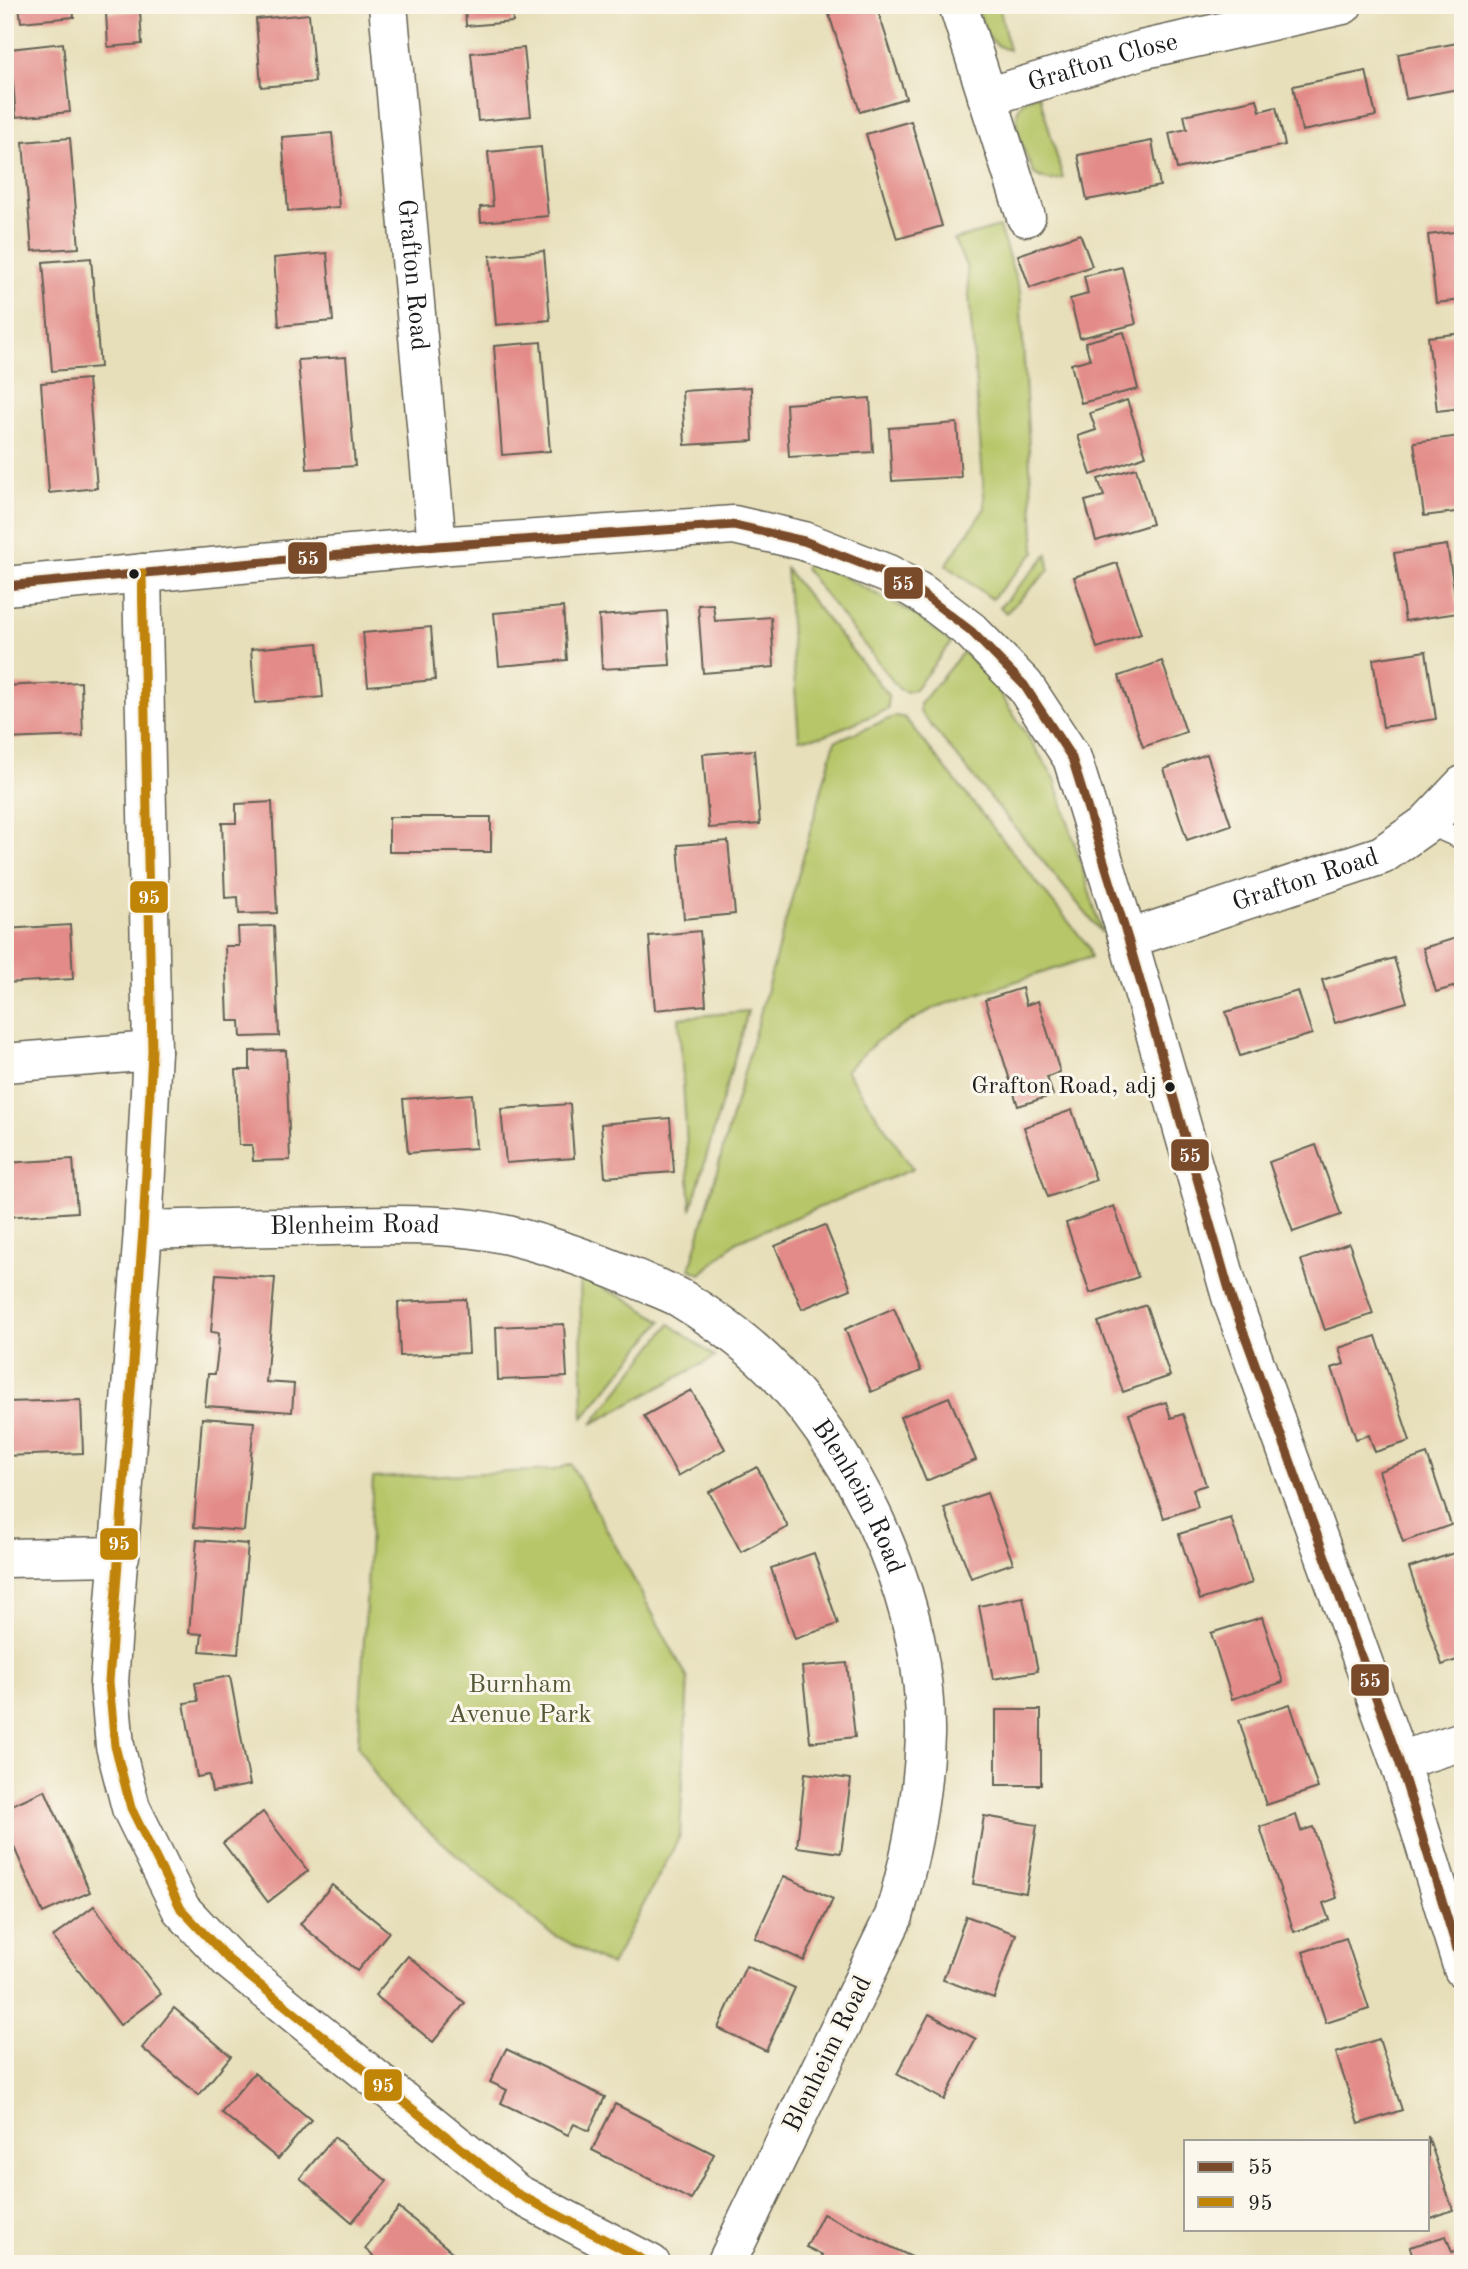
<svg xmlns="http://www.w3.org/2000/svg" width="1468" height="2269" font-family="'Old Standard TT',serif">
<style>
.green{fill:#b7c669;stroke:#6a7142;stroke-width:2}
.building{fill:#e38b88}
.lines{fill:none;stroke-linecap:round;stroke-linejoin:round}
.lane-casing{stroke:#636053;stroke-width:22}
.street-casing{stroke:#636053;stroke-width:41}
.lane{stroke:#fff;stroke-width:19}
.street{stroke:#fff;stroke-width:38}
.bus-1-casing{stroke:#fbf7ec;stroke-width:14}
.bus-2-casing{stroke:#fbf7ec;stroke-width:14}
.bus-1{stroke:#7a4b2a;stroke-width:9}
.bus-2{stroke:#c08407;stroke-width:9}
.bus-dot{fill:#1c1c1c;stroke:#fbf7ec;stroke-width:2.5}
.labels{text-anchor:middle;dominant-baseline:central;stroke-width:6;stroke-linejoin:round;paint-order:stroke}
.bus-label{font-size:24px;fill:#1c1c1c;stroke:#fbf7ec;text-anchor:end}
.street-label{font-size:26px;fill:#1c1c1c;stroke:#fbf7ec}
.park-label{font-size:26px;fill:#525837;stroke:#fbf7ec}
.line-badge{stroke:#fbf7ec;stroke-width:2.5}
.badge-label{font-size:19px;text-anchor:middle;font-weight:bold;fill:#fff}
</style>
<rect width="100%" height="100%" fill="#fbf7ec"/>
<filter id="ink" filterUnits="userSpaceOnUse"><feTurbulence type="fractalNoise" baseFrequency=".0143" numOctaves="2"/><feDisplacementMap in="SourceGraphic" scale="14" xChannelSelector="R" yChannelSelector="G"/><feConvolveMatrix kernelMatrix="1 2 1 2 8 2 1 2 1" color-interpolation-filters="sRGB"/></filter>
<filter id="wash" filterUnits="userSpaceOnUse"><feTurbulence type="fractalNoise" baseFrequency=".00686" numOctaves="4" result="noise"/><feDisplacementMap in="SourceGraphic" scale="28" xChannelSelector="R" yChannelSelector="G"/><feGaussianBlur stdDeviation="1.57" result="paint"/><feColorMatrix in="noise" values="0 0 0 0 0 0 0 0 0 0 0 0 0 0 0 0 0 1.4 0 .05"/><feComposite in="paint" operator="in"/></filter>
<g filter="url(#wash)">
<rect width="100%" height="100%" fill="#e7dfba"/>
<g class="green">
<path d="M977,5H999L1009,50C986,44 983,26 977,5Z"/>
<path d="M1039,94L1063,178C1051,182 1045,180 1034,174C1027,155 1005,118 1024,101C1028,98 1035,96 1039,94Z"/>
<path d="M999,227L1020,292L1035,552L992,599L946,565L985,508L967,268L954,240Z"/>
<path d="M1048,554L1049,570L1006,613L1000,607Z"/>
<path d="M807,562L842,576L915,614L951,643L914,690L906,692L899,689L805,569Z"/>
<path d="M786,569L888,695V709L823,736L799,739Z"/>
<path d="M963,652L990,678L1055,779L1102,933L920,712V704Z"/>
<path d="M896,716L905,718L1088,946L1091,957L934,1008L877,1041L846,1070L913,1169L737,1241L701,1274L690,1269L835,741Z"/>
<path d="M748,1011L691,1210L679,1018Z"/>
<path d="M580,1278L627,1299L662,1321L583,1418Z"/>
<path d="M670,1324L715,1357L592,1424Z"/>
<path d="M571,1464L688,1679L680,1836L611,1966L547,1931L389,1797L358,1746L373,1478L555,1470Z"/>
</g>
<g id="blocks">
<g class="building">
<path d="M19,5H73L74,17L21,22Z"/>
<path d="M465,5H512L513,22L466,26Z"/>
<path d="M835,5H876L906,98L860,112L827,8Z"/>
<path d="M140,11L142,44L108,47L106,13Z"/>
<path d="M309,14L315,82L261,87L256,19Z"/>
<path d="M1463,42V88L1406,99L1398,54Z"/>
<path d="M63,43L70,112L16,117L10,49Z"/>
<path d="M524,48L531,116L478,121L471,53Z"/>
<path d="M1366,71L1376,116L1302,131L1293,86Z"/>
<path d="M1257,99L1260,111L1276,107L1285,145L1177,169L1169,133L1187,129L1184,115Z"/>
<path d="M911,121L942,226L897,239L866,134Z"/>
<path d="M332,133L339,207L288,211L282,137Z"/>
<path d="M70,138L79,248L32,251L23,142Z"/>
<path d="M1152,141L1160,186L1087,200L1078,155Z"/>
<path d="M541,147L548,216L481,222L480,207L493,206L488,152Z"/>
<path d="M1463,231V300L1436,303L1428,235Z"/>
<path d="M1080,234L1092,266L1030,288L1018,255Z"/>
<path d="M544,251L550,320L496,325L490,256Z"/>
<path d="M327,253L333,321L279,326L274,258Z"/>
<path d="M91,258L100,367L52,371L43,262Z"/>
<path d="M1122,267L1136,324L1080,338L1070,299L1088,294L1084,276Z"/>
<path d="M1124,332L1138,389L1081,403L1071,364L1090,359L1085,342Z"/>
<path d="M1463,333V408L1437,411L1428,337Z"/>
<path d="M541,342L550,451L502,455L494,346Z"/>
<path d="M346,357L355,466L307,469L298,360Z"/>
<path d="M88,379L97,488L49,493L41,383Z"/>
<path d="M751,387L753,441L685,445L682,391Z"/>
<path d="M870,398L873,452L789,457L786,404Z"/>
<path d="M1127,400L1146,456L1091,475L1078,436L1096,430L1090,413Z"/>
<path d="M957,423L961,477L892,481L889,428Z"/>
<path d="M1460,436L1463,462V511L1424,516L1414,442Z"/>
<path d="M1136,468L1152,524L1096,541L1085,501L1104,496L1098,479Z"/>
<path d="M1447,545L1458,613L1405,621L1394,553Z"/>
<path d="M1117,563L1141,634L1097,648L1074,577Z"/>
<path d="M713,604L715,621L771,617L774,667L703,673L698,605Z"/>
<path d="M563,607L567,660L499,666L494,613Z"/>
<path d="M667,611L670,665L602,669L599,616Z"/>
<path d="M431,627L435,680L368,686L363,633Z"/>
<path d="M318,643L323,697L255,703L251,649Z"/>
<path d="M1426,651L1436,719L1383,727L1373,659Z"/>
<path d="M1162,661L1186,732L1143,747L1119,676Z"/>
<path d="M81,682L83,736L5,739V686Z"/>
<path d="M754,750L760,824L709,828L703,754Z"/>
<path d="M1207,754L1231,825L1187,840L1164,769Z"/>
<path d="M272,802L277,913L239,914L238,897L225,898L222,823H236V804Z"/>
<rect x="389" y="817" width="102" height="35"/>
<path d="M728,841L735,914L684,919L678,845Z"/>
<path d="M70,925L73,979L5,983V929Z"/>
<path d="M274,926L279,1036L241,1037L240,1021H228L225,946H239L238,927Z"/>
<path d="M700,931L706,1005L655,1010L649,936Z"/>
<path d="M1463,936V984L1436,992L1423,948Z"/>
<path d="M1394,958L1407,1002L1335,1023L1322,980Z"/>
<path d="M1022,988L1026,1005L1038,1001L1060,1072L1047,1077L1053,1095L1018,1106L985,1000Z"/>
<path d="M1298,991L1312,1034L1240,1056L1226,1012Z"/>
<path d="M286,1050L290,1160L253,1161L252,1145H239L236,1070H250V1051Z"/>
<path d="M472,1094L476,1148L408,1153L403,1099Z"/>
<path d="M570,1104L574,1158L506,1163L501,1109Z"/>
<path d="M1072,1110L1096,1180L1048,1197L1024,1127Z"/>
<path d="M670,1118L674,1172L605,1177L601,1124Z"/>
<path d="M1316,1145L1341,1215L1293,1232L1269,1162Z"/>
<path d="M73,1159L77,1212L5,1217V1163Z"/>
<path d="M1114,1206L1138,1277L1090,1293L1066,1223Z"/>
<path d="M825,1225L851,1289L802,1309L775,1246Z"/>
<path d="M1349,1243L1373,1314L1325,1330L1301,1260Z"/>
<path d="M216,1274L275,1278L266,1382L294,1384L292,1412L205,1406L208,1374H215L218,1351L219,1333L211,1332Z"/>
<path d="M466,1299L469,1353L400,1356L398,1302Z"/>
<path d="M1146,1305L1170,1376L1123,1392L1098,1322Z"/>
<path d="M894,1308L921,1371L871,1392L845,1329Z"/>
<path d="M564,1324L567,1377L498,1380L496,1327Z"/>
<path d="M1376,1336L1410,1441L1375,1452L1369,1435L1356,1439L1332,1368L1344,1364L1339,1348Z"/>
<path d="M691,1390L725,1449L678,1476L644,1416Z"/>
<path d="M949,1397L976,1460L926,1481L900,1417Z"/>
<path d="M81,1400L83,1453L5,1456V1402Z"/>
<path d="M1166,1402L1171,1418L1183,1414L1206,1485L1193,1489L1198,1507L1164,1518L1129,1414Z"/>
<path d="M202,1418L254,1422L244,1531L194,1527Z"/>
<path d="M1427,1454L1451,1525L1403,1542L1379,1471Z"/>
<path d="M757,1467L788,1527L741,1552L709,1492Z"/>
<path d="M987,1493L1013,1563L971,1578L944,1508Z"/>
<path d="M1231,1518L1252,1583L1200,1600L1179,1534Z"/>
<path d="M197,1540L248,1544L238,1654L200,1651L202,1634L189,1633Z"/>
<path d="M1457,1552L1463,1569V1658L1442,1665L1409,1568Z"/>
<path d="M814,1553L838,1624L795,1639L771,1568Z"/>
<path d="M1023,1597L1038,1671L993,1679L979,1606Z"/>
<path d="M1262,1617L1283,1682L1232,1699L1211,1633Z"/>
<path d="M847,1663L855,1737L810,1742L802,1667Z"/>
<path d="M230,1676L250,1785L212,1792L209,1775L197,1777L184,1703L198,1701L195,1683Z"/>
<path d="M1290,1704L1318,1788L1266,1805L1239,1720Z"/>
<rect x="996" y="1710" width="45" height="75"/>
<path d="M805,1773L851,1779L841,1853L797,1847Z"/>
<path d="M45,1790L90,1892L43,1913L5,1827V1808Z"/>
<path d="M263,1812L308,1871L268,1902L223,1843Z"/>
<path d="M1296,1815L1301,1831L1313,1827L1337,1898L1323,1903L1329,1920L1294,1932L1260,1827Z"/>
<path d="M984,1816L1037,1825L1026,1893L973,1884Z"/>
<path d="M784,1876L833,1899L804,1961L755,1938Z"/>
<path d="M332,1885L389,1932L357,1971L300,1924Z"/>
<path d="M94,1906L161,1994L120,2025L53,1937Z"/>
<path d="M966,1916L1016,1934L994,1998L943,1980Z"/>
<path d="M1346,1938L1369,2009L1326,2023L1303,1952Z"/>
<path d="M408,1956L465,2003L433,2042L375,1995Z"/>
<path d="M746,1966L795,1988L766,2051L718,2028Z"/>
<path d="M174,2008L231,2056L199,2095L142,2048Z"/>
<path d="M929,2014L976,2039L944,2100L897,2074Z"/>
<path d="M1379,2039L1402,2110L1359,2124L1336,2053Z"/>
<path d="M506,2049L605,2097L589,2131L574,2124L568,2135L501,2103L507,2090L490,2082Z"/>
<path d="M254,2073L311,2120L278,2159L221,2112Z"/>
<path d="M615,2104L714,2154L691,2200L592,2150Z"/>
<path d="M1428,2136L1453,2210L1428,2219Z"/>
<path d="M334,2137L387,2181L352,2222L300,2178Z"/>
<path d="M399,2208L452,2252L442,2264H382L365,2249Z"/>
<path d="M823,2214L922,2262L921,2264H819L823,2255L806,2247Z"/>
<path d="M1446,2236L1452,2252L1463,2248V2264H1415L1410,2247Z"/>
</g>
</g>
</g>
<g filter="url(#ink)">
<use href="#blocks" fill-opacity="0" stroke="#636053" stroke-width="2"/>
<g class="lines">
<g class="lane-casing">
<path id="lane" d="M1426,824L1463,840"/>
</g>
<g class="street-casing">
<g id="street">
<path id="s1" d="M388,5L437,546"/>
<path d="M958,5L1026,217"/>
<path id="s2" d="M987,97L1141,50L1343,5"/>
<path d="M142,573L152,1051L143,1230L109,1682L115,1746L131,1808L181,1909L229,1960L516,2193L651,2264"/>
<path d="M5,586L437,546L734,525L804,541L888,574L921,593L971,631L1024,685L1072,758L1128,939L1232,1300L1399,1761L1463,1969"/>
<path id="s3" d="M1128,939L1382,855L1426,824L1463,785"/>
<path d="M5,1063L152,1051"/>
<path id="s4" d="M143,1230C206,1228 269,1227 332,1226C391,1225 450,1222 508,1235C553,1246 597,1262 639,1280C652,1286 667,1291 680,1298C716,1320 755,1348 783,1380C866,1473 927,1610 925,1736C923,1798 911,1857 894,1916L726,2264"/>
<path d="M5,1558L120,1556"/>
<path d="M1399,1761L1463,1741"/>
</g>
</g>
<use href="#lane" class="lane"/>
<use href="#street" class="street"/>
<g class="bus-1-casing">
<path id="bus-1" d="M5,586L437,546L734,525L804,541L888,574L921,593L971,631L1024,685L1072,758L1128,939L1232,1300L1399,1761L1463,1969"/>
</g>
<g class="bus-2-casing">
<path id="bus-2" d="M142,573L152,1051L143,1230L109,1682L115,1746L131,1808L181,1909L229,1960L516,2193L651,2264"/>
</g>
<use href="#bus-1" class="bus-1"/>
<use href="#bus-2" class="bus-2"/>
</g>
</g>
<g class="bus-dot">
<circle cx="134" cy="574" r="6"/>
<circle cx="1170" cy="1087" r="6"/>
</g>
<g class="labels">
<g class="bus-label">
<text x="1157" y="1087">Grafton Road, adj</text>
</g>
<g class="street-label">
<text stroke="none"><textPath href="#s2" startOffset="121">Grafton Close</textPath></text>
<text stroke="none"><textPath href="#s1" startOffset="271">Grafton Road</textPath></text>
<text stroke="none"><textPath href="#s3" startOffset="187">Grafton Road</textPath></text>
<text stroke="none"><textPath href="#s4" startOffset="212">Blenheim Road</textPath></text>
<text stroke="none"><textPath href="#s4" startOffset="821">Blenheim Road</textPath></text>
<text transform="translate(828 2054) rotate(-64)">Blenheim Road</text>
</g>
<g class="park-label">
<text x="520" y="1685">Burnham<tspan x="520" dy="30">Avenue Park</tspan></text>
</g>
</g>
<g class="line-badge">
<rect x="287" y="541" width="41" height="34" rx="7" fill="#7a4b2a"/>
<rect x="883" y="566" width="41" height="34" rx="7" fill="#7a4b2a"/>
<rect x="129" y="880" width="40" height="34" rx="7" fill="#c08407"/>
<rect x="1170" y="1138" width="40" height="34" rx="7" fill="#7a4b2a"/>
<rect x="99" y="1527" width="40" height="34" rx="7" fill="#c08407"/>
<rect x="1350" y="1663" width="40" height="34" rx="7" fill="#7a4b2a"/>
<rect x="363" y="2068" width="40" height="34" rx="7" fill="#c08407"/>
</g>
<g class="badge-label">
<text x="308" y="565">55</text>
<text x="903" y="590">55</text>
<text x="149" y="904">95</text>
<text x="1190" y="1162">55</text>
<text x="119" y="1550">95</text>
<text x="1370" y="1687">55</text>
<text x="383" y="2092">95</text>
</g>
<rect width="1468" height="2269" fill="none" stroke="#fbf7ec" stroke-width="28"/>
<rect x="1184" y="2140" width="245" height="91" fill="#fbf7ec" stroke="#a29f99" stroke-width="2"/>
<rect x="1198" y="2162" width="35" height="10" fill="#7a4b2a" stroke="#a29f99" stroke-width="2"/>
<text x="1248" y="2174" font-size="21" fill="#1c1c1c">55</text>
<rect x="1198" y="2197" width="35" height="10" fill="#c08407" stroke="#a29f99" stroke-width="2"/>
<text x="1248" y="2210" font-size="21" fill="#1c1c1c">95</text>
</svg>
